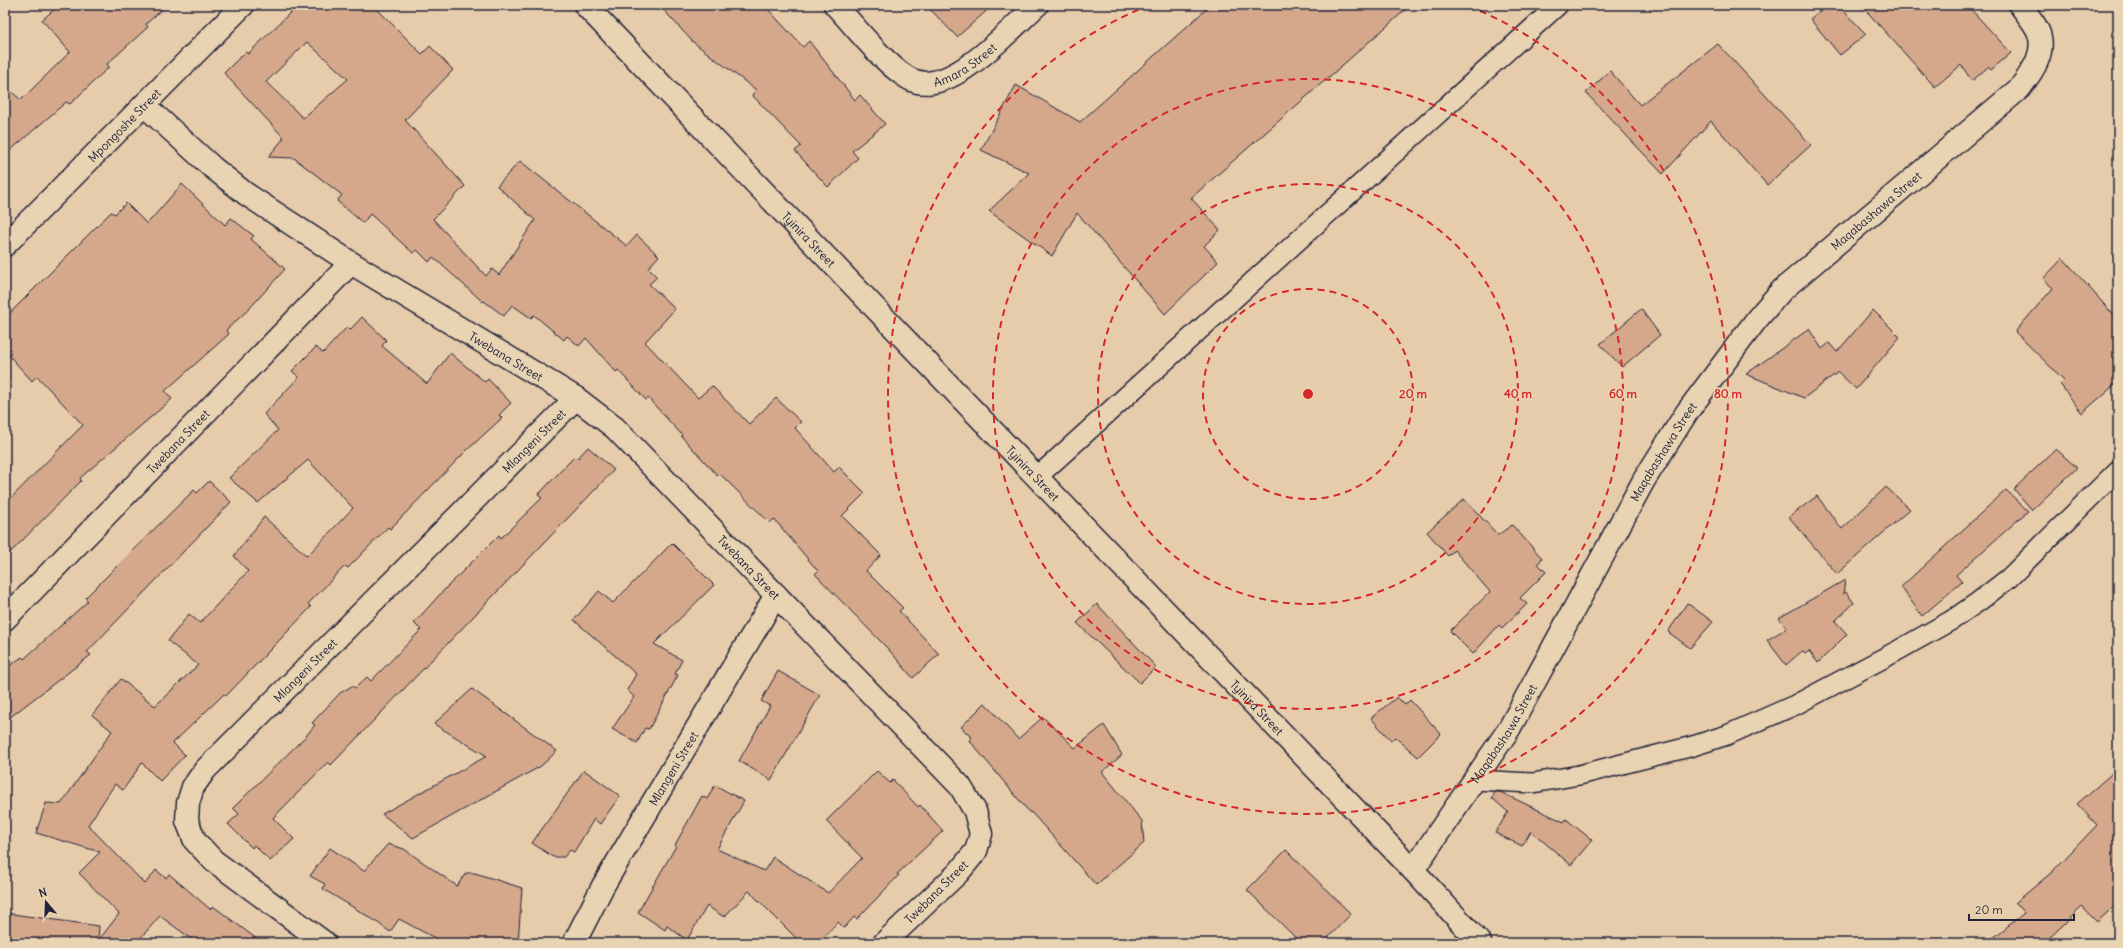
<svg xmlns="http://www.w3.org/2000/svg" width="2123" height="948" font-family="Delius,sans-serif">
<style>
.building{fill:#d5a88b;stroke:#22223b;fill-rule:evenodd}
.lines{fill:none;stroke-linecap:round;stroke-linejoin:round}
.service-casing{stroke:#22223b;stroke-width:22}
.minor-casing{stroke:#22223b;stroke-width:25}
.tertiary-casing{stroke:#22223b;stroke-width:25}
.service{stroke:#e8d4b2;stroke-width:19}
.minor{stroke:#e8d4b2;stroke-width:22}
.tertiary{stroke:#e8d4b2;stroke-width:22}
.ring{fill:none;stroke:#d62828;stroke-width:2;stroke-dasharray:7 5}
.labels{text-anchor:middle;dominant-baseline:central;stroke-width:3.5;stroke-linejoin:round;paint-order:stroke}
.street-label{font-size:12px;fill:#22223b;stroke:#e8d4b2}
.centre{fill:#d62828;stroke:#e8d4b2;stroke-width:2}
.ring-label{font-size:12px;text-anchor:middle;font-weight:bold;fill:#d62828;stroke:#e8d4b2;stroke-width:3.5;stroke-linejoin:round;paint-order:stroke}
</style>
<rect width="100%" height="100%" fill="#e6ccab"/>
<filter id="ink" filterUnits="userSpaceOnUse"><feTurbulence type="fractalNoise" baseFrequency=".025" numOctaves="2"/><feDisplacementMap in="SourceGraphic" scale="8" xChannelSelector="R" yChannelSelector="G"/><feConvolveMatrix kernelMatrix="1 2 1 2 8 2 1 2 1" color-interpolation-filters="sRGB"/></filter>
<g filter="url(#ink)">
<g class="building">
<path d="M59,5H167L146,24L148,27L107,64L109,67L70,104L66,102L5,155V86L21,100L70,52L42,20Z"/>
<path d="M298,5H373L422,54L430,46L453,70L405,120L465,186L433,219L486,276L492,269L499,275L535,220L497,186L520,161L627,246L637,235L659,256L648,268L657,277L649,284L675,309L645,342L698,398L712,386L749,424L776,398L801,422L795,428L834,472L839,467L865,493L842,516L881,555L866,571L903,608L899,611L939,654L913,678L889,650L815,574L818,571L774,519L770,523L720,474L718,476L681,436L682,435L648,398L646,400L618,370L616,372L586,338L579,346L567,336L564,340L534,315L531,318L512,305L504,316L484,301L483,302L433,257L429,262L417,250L413,253L370,214L363,223L337,201L342,195L294,158L268,157L284,138L224,73L240,57L246,52L248,54ZM307,42L348,79L303,118L266,82Z"/>
<path d="M659,5H764L803,47L809,41L855,100L860,95L885,124L852,151L858,158L828,187L795,151L801,146L752,95L756,90L693,42Z"/>
<path d="M926,5H993L957,37Z"/>
<path d="M1211,5H1411L1191,198L1220,230L1204,246L1218,262L1165,314L1077,213L1052,256L989,211L1029,173L981,150L1016,85L1080,122Z"/>
<path d="M1827,5H1838L1866,34L1840,55L1810,19Z"/>
<path d="M1861,5H1967L2011,53L1991,70L1988,67L1972,81L1961,65L1935,87Z"/>
<path d="M1718,44L1811,145L1767,185L1711,121L1663,174L1586,93L1610,71L1640,105Z"/>
<path d="M182,184L225,225L231,218L254,236L251,239L285,269L249,309L226,330L229,334L165,391L172,399L80,478L81,481L5,558V504L83,425L37,376L32,381L5,351V318L111,212L115,214L126,203L147,224Z"/>
<path d="M2063,258L2118,320V382L2082,413L2060,384L2064,380L2015,332L2053,288L2043,279Z"/>
<path d="M1641,309L1660,335L1622,367L1600,344Z"/>
<path d="M1873,310L1900,337L1856,389L1838,372L1804,398L1746,374L1809,329L1822,349L1829,343L1837,352Z"/>
<path d="M362,317L386,340L382,346L427,384L450,353L485,382L488,379L511,403L499,415L502,418L465,452L390,529L388,527L348,568L345,566L308,604L311,607L226,696L224,694L173,743L185,755L160,781L142,763L123,790L115,784L88,825L145,884L156,870L166,878L169,874L210,909L213,906L262,943H197L160,916L136,943H5V913L99,926L98,941L119,914L79,873L100,852L36,833L46,803L61,804L112,731L92,715L121,679L155,706L198,665L168,641L189,614L200,623L248,571L234,556L264,517L307,556L353,508L308,460L258,503L229,478L278,430L264,414L299,377L292,371L316,347L323,353L347,327L350,330Z"/>
<path d="M588,447L614,470L331,765L328,762L273,818L294,839L270,861L254,845L252,848L228,824L239,814L233,808L306,736L315,725L312,723L340,693L352,686L355,688L367,677L371,681L421,630L414,623L444,590L499,535L501,538L542,498L538,495L574,457L577,459Z"/>
<path d="M2056,449L2077,468L2032,510L2014,489Z"/>
<path d="M209,481L231,502L87,652L91,655L5,721V669L22,657L24,659L88,601L85,598L126,557L194,490L197,493Z"/>
<path d="M1886,487L1910,509L1837,574L1789,517L1817,496L1842,529Z"/>
<path d="M2006,490L2028,511L1956,575L1962,582L1922,616L1901,587Z"/>
<path d="M1464,499L1498,535L1512,525L1542,558L1538,564L1546,572L1520,598L1527,604L1502,628L1499,625L1473,654L1450,631L1490,592L1454,550L1448,556L1427,532Z"/>
<path d="M672,543L714,585L654,644L682,660L675,674L678,675L649,729L645,728L637,743L612,729L634,697L627,690L636,674L574,620L599,591L613,603Z"/>
<path d="M1845,580L1843,594L1846,592L1854,603L1835,621L1847,634L1818,663L1809,651L1805,654L1802,651L1786,665L1767,640L1787,628L1779,618Z"/>
<path d="M1687,603L1713,622L1690,648L1668,632Z"/>
<path d="M1097,604L1156,667L1140,683L1077,623Z"/>
<path d="M778,671L820,695L771,780L739,761L770,706L761,701Z"/>
<path d="M472,689L557,751L541,766L413,838L382,814L487,756L434,724Z"/>
<path d="M1397,697L1405,705L1410,700L1441,734L1418,757L1395,737L1391,741L1371,718Z"/>
<path d="M985,703L1018,739L1043,717L1075,748L1104,725L1122,755L1102,772L1142,821L1144,843L1096,885L1031,812L1030,813L969,740L972,738L961,727Z"/>
<path d="M2118,768V903L2097,922L2082,907L2044,943H1987L2024,913L2015,903L2052,872L2097,825L2077,804Z"/>
<path d="M584,770L620,796L600,824L594,819L574,852L570,850L564,857H553L532,843Z"/>
<path d="M877,771L890,783L893,780L918,807L920,805L943,831L897,874L899,875L857,919L854,917L844,928L838,922L818,943H801L749,891L724,917L707,906L687,940L667,926L665,930L638,912L676,846L675,845L702,796L707,799L715,785L744,801L717,849L764,871L773,857L828,893L862,858L826,821Z"/>
<path d="M1495,792H1500L1564,822L1566,819L1592,840L1571,865L1531,831L1522,846L1495,833L1508,812L1492,798Z"/>
<path d="M388,844L404,849L457,886L466,873H475L522,888L518,943H444L399,919L390,932L374,920L323,889L325,884L310,876L330,848L364,871Z"/>
<path d="M1286,850L1351,914L1323,943H1301L1247,890Z"/>
</g>
<g class="lines">
<g class="service-casing">
<g id="service">
<path d="M1036,478L1558,5"/>
<path d="M1475,780L1533,783L1579,775L1693,746L1727,735L1795,705L1895,652L1952,620L1978,602L2009,578L2118,470"/>
</g>
</g>
<g class="minor-casing">
<g id="minor">
<path id="s1" d="M835,5C855,26 883,63 908,78C947,102 1010,29 1037,5"/>
<path id="s2" d="M144,105L212,167L246,194L351,263L576,398L615,428L960,786L975,811L981,834L976,851L958,873L884,943"/>
<path id="s3" d="M5,245L243,5"/>
<path id="s4" d="M5,619L351,263"/>
<path id="s5" d="M1413,870L1509,729L1644,480L1687,412L1757,319L1782,290L2020,88C2032,72 2047,52 2038,31C2034,22 2026,13 2020,5"/>
<path id="s6" d="M325,943L214,861L195,841L187,821L188,803L193,787L205,770L576,398"/>
<path id="s7" d="M574,943L603,886L776,595"/>
</g>
</g>
<g class="tertiary-casing">
<g id="tertiary">
<path id="s8" d="M585,5L1413,870L1480,943"/>
</g>
</g>
<use href="#service" class="service"/>
<use href="#minor" class="minor"/>
<use href="#tertiary" class="tertiary"/>
</g>
</g>
<g class="ring">
<circle cx="1308" cy="394" r="105"/>
<circle cx="1308" cy="394" r="210"/>
<circle cx="1308" cy="394" r="315"/>
<path d="M1469 6A420 420 0 1 1 1147 6"/>
</g>
<g class="labels">
<g class="street-label">
<text stroke="none"><textPath href="#s1" startOffset="166">Amara Street</textPath></text>
<text stroke="none"><textPath href="#s3" startOffset="169">Mpongoshe Street</textPath></text>
<text stroke="none"><textPath href="#s5" startOffset="812">Maqabashawa Street</textPath></text>
<text stroke="none"><textPath href="#s8" startOffset="324">Tyinira Street</textPath></text>
<text stroke="none"><textPath href="#s2" startOffset="442">Twebana Street</textPath></text>
<text stroke="none"><textPath href="#s6" startOffset="708">Mlangeni Street</textPath></text>
<text stroke="none"><textPath href="#s4" startOffset="248">Twebana Street</textPath></text>
<text stroke="none"><textPath href="#s5" startOffset="488">Maqabashawa Street</textPath></text>
<text stroke="none"><textPath href="#s8" startOffset="648">Tyinira Street</textPath></text>
<text stroke="none"><textPath href="#s2" startOffset="766">Twebana Street</textPath></text>
<text stroke="none"><textPath href="#s6" startOffset="384">Mlangeni Street</textPath></text>
<text stroke="none"><textPath href="#s8" startOffset="972">Tyinira Street</textPath></text>
<text stroke="none"><textPath href="#s5" startOffset="164">Maqabashawa Street</textPath></text>
<text stroke="none"><textPath href="#s7" startOffset="201">Mlangeni Street</textPath></text>
<text transform="translate(936 892) rotate(-45)">Twebana Street</text>
</g>
</g>
<circle cx="1308" cy="394" r="6" class="centre"/>
<g class="ring-label">
<text x="1413" y="398">20 m</text>
<text x="1518" y="398">40 m</text>
<text x="1623" y="398">60 m</text>
<text x="1728" y="398">80 m</text>
</g>
<rect width="2123" height="948" fill="none" stroke="#e8d4b2" stroke-width="20"/>
<rect x="10" y="10" width="2103" height="928" fill="none" stroke="#22223b" stroke-width="1.5" filter="url(#ink)"/>
<g transform="translate(46 902) rotate(341)" stroke="#e8d4b2" stroke-width="3" paint-order="stroke">
<path d="M0-3L7 15L0 10L-7 15Z" fill="#22223b"/>
<text y="-6" font-size="11" font-weight="bold" text-anchor="middle" fill="#22223b">N</text>
</g>
<path d="M1969 914v6h105v-6" fill="none" stroke="#22223b" stroke-width="2"/>
<text x="1975" y="914" font-size="12" fill="#22223b" stroke="#e8d4b2" stroke-width="3" paint-order="stroke">20 m</text>
</svg>
